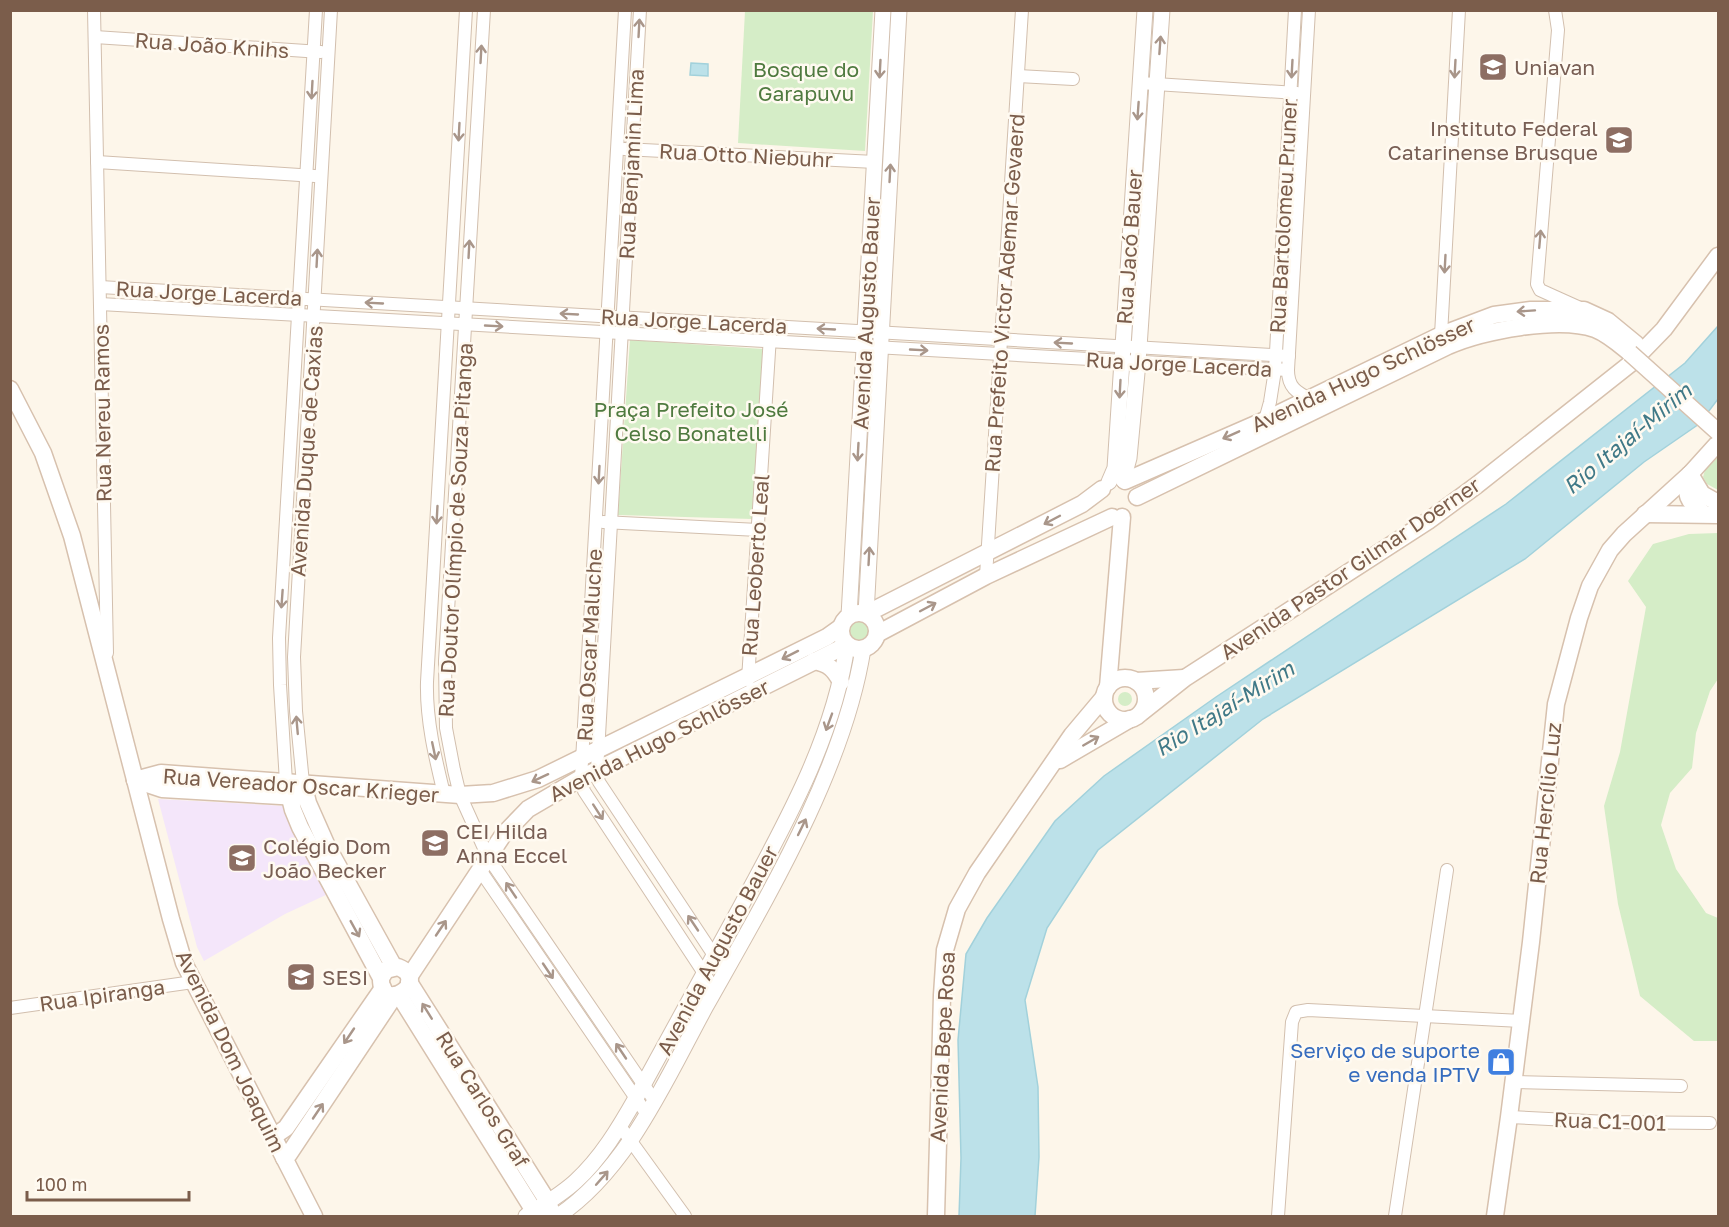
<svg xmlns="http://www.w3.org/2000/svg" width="1729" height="1227" font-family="'Golos Text',sans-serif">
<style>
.education{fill:#f4e6fa}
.green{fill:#d5edc7}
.water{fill:#bce1e9;stroke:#a2d1db;stroke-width:1.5}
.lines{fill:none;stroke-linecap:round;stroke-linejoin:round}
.minor-casing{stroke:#d2bfae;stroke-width:14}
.tertiary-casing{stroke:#d2bfae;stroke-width:17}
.secondary-casing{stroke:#d7c1ae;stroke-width:19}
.minor{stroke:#fff;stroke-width:12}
.tertiary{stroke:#fff;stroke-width:15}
.secondary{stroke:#fff;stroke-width:16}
.secondary-bridge-casing{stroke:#d7c1ae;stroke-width:19;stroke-linecap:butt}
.secondary-bridge{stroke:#fff;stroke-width:16}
.oneway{stroke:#a9968a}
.labels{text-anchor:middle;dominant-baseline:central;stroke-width:5;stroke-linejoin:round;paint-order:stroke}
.street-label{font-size:21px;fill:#7b5d4b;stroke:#fffaf1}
.education-label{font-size:21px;fill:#785e54;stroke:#fffaf1;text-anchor:start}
.park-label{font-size:21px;fill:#4f7a3f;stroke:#fffaf1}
.shop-label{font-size:21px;fill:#366cbe;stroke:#fffaf1;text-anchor:end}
.water-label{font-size:22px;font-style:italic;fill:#407987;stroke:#fffaf1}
</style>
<rect width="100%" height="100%" fill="#fdf6ea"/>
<path class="education" d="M158,799L286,806L328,894L285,914L204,961L197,947Z"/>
<g class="green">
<path d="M745,11H873L865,151L738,143Z"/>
<path d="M630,340L763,349L752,519L618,515Z"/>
<path d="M1718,457V490L1707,484L1703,477L1705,470Z"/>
<path d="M1718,533V679L1710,691L1696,733L1692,768L1670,793L1661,825L1676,869L1706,913L1718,918V1041H1694L1640,996L1618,904L1604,806L1620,752L1646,607L1628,581L1653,544L1689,534Z"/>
<circle cx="858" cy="632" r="11"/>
<circle cx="1125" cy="699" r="7"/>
</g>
<g class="water">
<path d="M691,63L708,64V76L690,75Z"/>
<path d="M1718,326V399L1699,424L1644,462L1525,559L1263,719L1098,850L1047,928L1025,1000L1038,1087L1039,1157L1035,1216H959L961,1158L958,1040L966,954L987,918L1055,821L1104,776L1216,697L1506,504L1685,363Z"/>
</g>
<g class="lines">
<g class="minor-casing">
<g id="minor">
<path d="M94,10L107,653"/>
<path d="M484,10L445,661L446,728L454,770L460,795L488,857L654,1100"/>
<path d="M625,10L581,778L584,791L715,990"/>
<path d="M640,10L597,771L599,782L725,972"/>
<path d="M1309,10L1288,370C1288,387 1296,392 1310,399"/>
<path d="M1555,10L1558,30L1537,284L1540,290L1580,308"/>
<path d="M95,37L321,52"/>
<path d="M1018,76L1073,79"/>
<path d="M1140,83L1297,93"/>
<path d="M624,149L875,162"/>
<path d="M97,162L315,176"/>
<path d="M100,287L1289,356"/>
<path d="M100,304L1288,370"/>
<path d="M1441,335L1459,10"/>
<path d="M1265,420L1270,402L1275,370L1295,10"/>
<path d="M603,522L758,530"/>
<path d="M986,576L1022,10"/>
<path d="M748,680L770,336"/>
<path d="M286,782L280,685L279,638L316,10"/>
<path d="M303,783L296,711L294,657L331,10"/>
<path d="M444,794C435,757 426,720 427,682L466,10"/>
<path d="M480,870L646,1113"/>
<path d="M10,1008L193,982"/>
<path d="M1513,1082L1681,1086"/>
<path d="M1509,1117L1608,1122L1710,1123"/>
<path d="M620,1126L685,1216"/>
<path d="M1278,1216L1292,1022L1296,1012L1308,1010L1521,1021"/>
<path d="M1395,1216L1447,870"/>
</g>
</g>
<g class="tertiary-casing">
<g id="tertiary">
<path d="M1123,480L1129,458L1138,362L1162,10"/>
<path d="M1109,482L1115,468L1145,10"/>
<path d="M866,614L899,10"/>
<path d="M849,616L883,10"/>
<path d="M526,1216C543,1205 561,1195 576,1181C601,1158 619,1128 636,1098C671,1034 706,970 741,906C785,824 834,738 847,645"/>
<path d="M558,1216C628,1169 666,1079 706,1006C766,899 844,770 863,649"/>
</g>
</g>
<g class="secondary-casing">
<g id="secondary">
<path d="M10,389L43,453L72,536L171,919L184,963L314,1216"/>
<path d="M1690,474C1685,497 1686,499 1704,514"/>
<path d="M1690,474L1702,494L1718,503"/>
<path d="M1125,481L1265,420L1441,335L1494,315L1531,310H1584L1608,321L1636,344"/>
<path d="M1137,497L1448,346C1482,331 1559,316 1595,329C1608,334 1619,344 1630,353"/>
<path d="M1645,514L1718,515"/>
<circle cx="859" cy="631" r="18"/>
<path d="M866,614L1082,504L1102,489"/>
<path d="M877,634L986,576L1112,517"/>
<path d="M814,661C829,664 834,669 841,682"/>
<circle cx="1125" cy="699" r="21"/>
<path d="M1136,681L1184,678"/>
<path d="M1108,687L1122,517"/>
<path d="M1142,712L1185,678L1428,521L1477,485L1630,364L1664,329L1718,256"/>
<path d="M1060,760L1130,719"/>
<path d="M135,780L161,773L460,795L493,793L538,779L748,676L827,637L841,627"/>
<path d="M135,780L162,789L298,797"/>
<path d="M286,782L293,810L300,827L381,978C380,1016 433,981 398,967L386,970L381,978"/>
<path d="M303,783L308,803L327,846L394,967"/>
<path d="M409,977L503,835L528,809L581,778L847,645"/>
<path d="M409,982L548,1202L553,1216"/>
<path d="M399,995L534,1211L539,1216"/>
<path d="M273,1137L286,1128L383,988"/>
<path d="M284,1158L289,1154L395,995"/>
<path d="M936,1216L942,995L945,950L957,909L977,873L1072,735L1104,697"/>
<path d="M1495,1216L1509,1117L1531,942L1556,704L1579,618L1590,586L1610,550L1624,534L1690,474L1718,443"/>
</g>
</g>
<use href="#minor" class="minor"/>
<use href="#tertiary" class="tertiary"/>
<use href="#secondary" class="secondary"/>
<g class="secondary-bridge-casing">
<path id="secondary-bridge" d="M1630,353L1718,432"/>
</g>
<use href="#secondary-bridge" class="secondary-bridge"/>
</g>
<defs><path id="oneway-shaft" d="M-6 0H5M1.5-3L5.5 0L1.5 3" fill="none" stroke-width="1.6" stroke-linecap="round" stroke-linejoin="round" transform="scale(1.5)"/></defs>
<g class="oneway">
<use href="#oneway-shaft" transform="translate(639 28) rotate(-87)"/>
<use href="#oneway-shaft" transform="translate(1160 45) rotate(-86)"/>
<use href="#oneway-shaft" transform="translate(481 54) rotate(-87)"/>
<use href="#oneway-shaft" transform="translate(880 69) rotate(93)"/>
<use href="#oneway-shaft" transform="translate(1292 69) rotate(93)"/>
<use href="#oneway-shaft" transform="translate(1455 69) rotate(93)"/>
<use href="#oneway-shaft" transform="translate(312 90) rotate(93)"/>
<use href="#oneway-shaft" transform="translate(1138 111) rotate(94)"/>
<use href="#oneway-shaft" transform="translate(459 132) rotate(93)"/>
<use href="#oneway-shaft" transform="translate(890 173) rotate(-87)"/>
<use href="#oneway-shaft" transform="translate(1540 239) rotate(-85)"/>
<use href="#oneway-shaft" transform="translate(469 249) rotate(-87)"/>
<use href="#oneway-shaft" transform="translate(317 258) rotate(-87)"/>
<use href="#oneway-shaft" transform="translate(1445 264) rotate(93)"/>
<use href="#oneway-shaft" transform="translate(374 303) rotate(-177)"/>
<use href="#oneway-shaft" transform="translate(1526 311) rotate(176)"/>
<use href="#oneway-shaft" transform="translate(569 314) rotate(-177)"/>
<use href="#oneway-shaft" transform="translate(494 326) rotate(3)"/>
<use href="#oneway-shaft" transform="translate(826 329) rotate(-177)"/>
<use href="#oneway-shaft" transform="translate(1063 343) rotate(-177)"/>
<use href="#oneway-shaft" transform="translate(919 350) rotate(3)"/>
<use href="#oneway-shaft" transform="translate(1120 389) rotate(93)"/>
<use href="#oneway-shaft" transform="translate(1231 435) rotate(156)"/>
<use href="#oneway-shaft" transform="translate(858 452) rotate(93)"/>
<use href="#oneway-shaft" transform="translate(599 475) rotate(93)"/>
<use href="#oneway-shaft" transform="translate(437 515) rotate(93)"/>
<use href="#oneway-shaft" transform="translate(1052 520) rotate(152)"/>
<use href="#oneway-shaft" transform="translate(869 556) rotate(-87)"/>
<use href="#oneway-shaft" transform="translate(282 599) rotate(94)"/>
<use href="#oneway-shaft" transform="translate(928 607) rotate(-28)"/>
<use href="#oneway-shaft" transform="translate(790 655) rotate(153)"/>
<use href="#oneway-shaft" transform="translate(829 722) rotate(110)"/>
<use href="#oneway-shaft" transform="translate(297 725) rotate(-95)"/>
<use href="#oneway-shaft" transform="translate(1091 741) rotate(-30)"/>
<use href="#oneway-shaft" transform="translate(434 751) rotate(78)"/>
<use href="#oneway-shaft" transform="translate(540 778) rotate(155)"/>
<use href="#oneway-shaft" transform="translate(598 812) rotate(57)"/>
<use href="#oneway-shaft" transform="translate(802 827) rotate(-64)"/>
<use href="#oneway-shaft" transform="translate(511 890) rotate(-124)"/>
<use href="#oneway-shaft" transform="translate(693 923) rotate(-124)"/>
<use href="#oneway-shaft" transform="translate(441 928) rotate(-56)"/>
<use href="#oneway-shaft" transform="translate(355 929) rotate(61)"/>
<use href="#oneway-shaft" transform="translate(548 971) rotate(56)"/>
<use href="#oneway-shaft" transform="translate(427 1011) rotate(-122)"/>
<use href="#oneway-shaft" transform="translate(349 1036) rotate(124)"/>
<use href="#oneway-shaft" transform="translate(621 1051) rotate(-124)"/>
<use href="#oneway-shaft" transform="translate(318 1111) rotate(-56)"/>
<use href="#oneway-shaft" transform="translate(602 1178) rotate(-49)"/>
</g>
<defs>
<g id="university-square" transform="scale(1.5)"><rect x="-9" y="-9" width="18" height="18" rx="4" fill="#8d6e63" stroke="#fffaf1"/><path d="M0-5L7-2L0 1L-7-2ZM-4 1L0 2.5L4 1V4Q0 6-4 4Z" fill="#fff"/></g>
<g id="school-square" transform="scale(1.5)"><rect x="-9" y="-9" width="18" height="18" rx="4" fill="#8d6e63" stroke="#fffaf1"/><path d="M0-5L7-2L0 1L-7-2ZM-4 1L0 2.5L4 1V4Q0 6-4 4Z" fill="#fff"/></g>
<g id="shop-square" transform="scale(1.5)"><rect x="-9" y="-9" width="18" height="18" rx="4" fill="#3f7fe0" stroke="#fffaf1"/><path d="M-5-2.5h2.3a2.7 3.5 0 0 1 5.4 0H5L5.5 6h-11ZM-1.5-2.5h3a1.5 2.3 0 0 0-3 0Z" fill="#fff"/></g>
</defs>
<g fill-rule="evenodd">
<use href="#university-square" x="1493" y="67"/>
<use href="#university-square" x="1619" y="140"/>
<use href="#school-square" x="435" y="843"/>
<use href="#school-square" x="242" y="858"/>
<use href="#university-square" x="301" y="977"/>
<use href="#shop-square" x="1501" y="1062"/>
</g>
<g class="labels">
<g class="street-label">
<text transform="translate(212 45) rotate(4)">Rua João Knihs</text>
<text transform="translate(746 155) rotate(3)">Rua Otto Niebuhr</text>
<text transform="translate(631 164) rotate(-87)">Rua Benjamin Lima</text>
<text transform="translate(1283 216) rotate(-87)">Rua Bartolomeu Pruner</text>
<text transform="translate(1129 247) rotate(-86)">Rua Jacó Bauer</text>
<text transform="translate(209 293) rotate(3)">Rua Jorge Lacerda</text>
<text transform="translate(1004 293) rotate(-86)">Rua Prefeito Victor Ademar Gevaerd</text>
<text transform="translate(866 313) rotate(-87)">Avenida Augusto Bauer</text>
<text transform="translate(694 321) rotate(3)">Rua Jorge Lacerda</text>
<text transform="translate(1179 364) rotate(3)">Rua Jorge Lacerda</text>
<text transform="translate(1363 374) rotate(-25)">Avenida Hugo Schlösser</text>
<text transform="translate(102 413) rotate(-91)">Rua Nereu Ramos</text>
<text transform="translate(306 451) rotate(-86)">Avenida Duque de Caxias</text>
<text transform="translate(455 530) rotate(-87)">Rua Doutor Olímpio de Souza Pitanga</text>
<text transform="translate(755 565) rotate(-86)">Rua Leoberto Leal</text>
<text transform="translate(1350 568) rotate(-34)">Avenida Pastor Gilmar Doerner</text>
<text transform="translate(589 645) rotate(-87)">Rua Oscar Maluche</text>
<text transform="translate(659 740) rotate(-27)">Avenida Hugo Schlösser</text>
<text transform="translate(301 785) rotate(4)">Rua Vereador Oscar Krieger</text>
<text transform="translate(1545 803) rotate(-84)">Rua Hercílio Luz</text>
<text transform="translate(717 950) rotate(-62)">Avenida Augusto Bauer</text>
<text transform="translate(102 995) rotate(-8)">Rua Ipiranga</text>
<text transform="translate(942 1047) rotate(-87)">Avenida Bepe Rosa</text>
<text transform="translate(231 1051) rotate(64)">Avenida Dom Joaquim</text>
<text transform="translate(483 1099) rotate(58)">Rua Carlos Graf</text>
<text transform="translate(1610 1121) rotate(2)">Rua C1-001</text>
</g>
<g class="education-label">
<text x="1514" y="67">Uniavan</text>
<text x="1598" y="128" text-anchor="end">Instituto Federal<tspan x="1598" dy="24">Catarinense Brusque</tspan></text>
<text x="456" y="831">CEI Hilda<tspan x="456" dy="24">Anna Eccel</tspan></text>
<text x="263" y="846">Colégio Dom<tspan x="263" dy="24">João Becker</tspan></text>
<text x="322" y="977">SESI</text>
</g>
<g class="park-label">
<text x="806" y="69">Bosque do<tspan x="806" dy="24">Garapuvu</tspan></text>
<text x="691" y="409">Praça Prefeito José<tspan x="691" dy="24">Celso Bonatelli</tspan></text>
</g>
<g class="shop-label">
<text x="1480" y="1050">Serviço de suporte<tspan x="1480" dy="24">e venda IPTV</tspan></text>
</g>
<g class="water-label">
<text transform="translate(1627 438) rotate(-40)">Rio Itajaí-Mirim</text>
<text transform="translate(1224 708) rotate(-32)">Rio Itajaí-Mirim</text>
</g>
</g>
<rect width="1729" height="1227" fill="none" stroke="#7b5d4b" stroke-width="24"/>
<path d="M27 1191v9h162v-9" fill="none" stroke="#7b5d4b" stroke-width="3"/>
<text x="36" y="1191" font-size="18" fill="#7b5d4b" stroke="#fffaf1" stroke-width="4.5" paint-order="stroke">100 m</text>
</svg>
